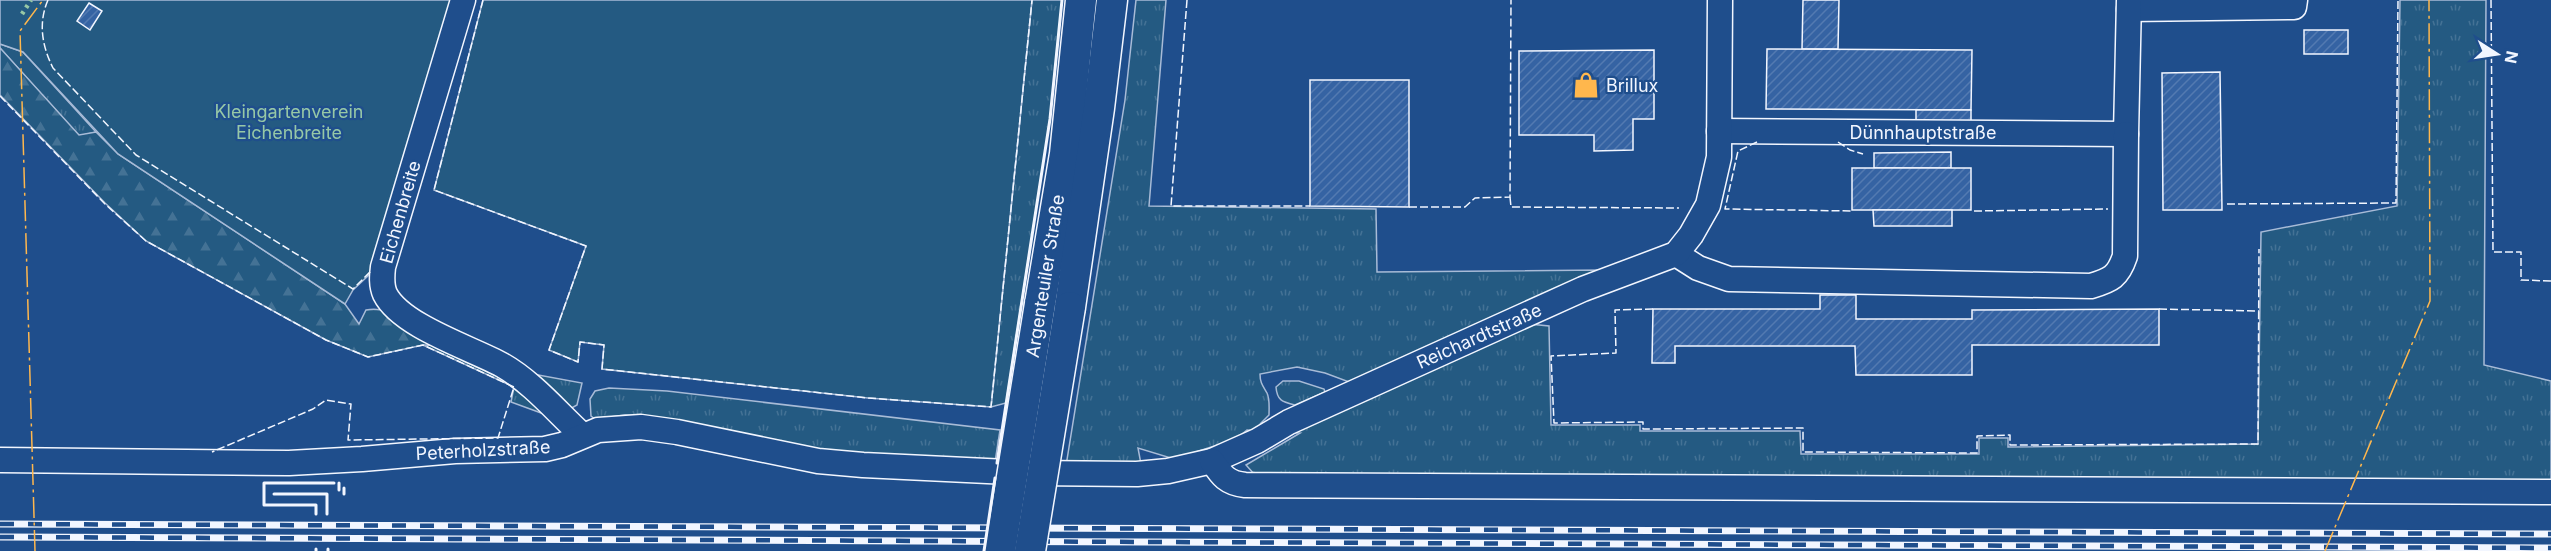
<svg xmlns="http://www.w3.org/2000/svg" width="2551" height="551" font-family="Inter,sans-serif">
<style>
.grass{fill:url(#grass-tufts);stroke:#a8bbd7;stroke-width:1.5}
.forest{fill:url(#forest-firs);stroke:#a8bbd7;stroke-width:1.5}
.garden{fill:#245a82;stroke:#a8bbd7;stroke-width:1.5}
.building{fill:url(#building-hatch);stroke:#f2f6ff;stroke-width:1.5}
.lines{fill:none;stroke-linecap:round;stroke-linejoin:round}
.minor-casing{stroke:#f2f6ff;stroke-width:27}
.major-casing{stroke:#f2f6ff;stroke-width:33}
.minor{stroke:#1f4e8c;stroke-width:24}
.major{stroke:#1f4e8c;stroke-width:30}
.rail-casing{stroke:#f2f6ff;stroke-width:7}
.rail{stroke:#1f4e8c;stroke-width:4.5;stroke-dasharray:14;stroke-linecap:butt}
.major-bridge-casing{stroke:#f2f6ff;stroke-width:33;stroke-linecap:butt}
.major-bridge{stroke:#1f4e8c;stroke-width:30}
.hedge{stroke:#97c8a6;stroke-width:4.5;stroke-dasharray:3 4.5;stroke-linecap:butt}
.fence{stroke:#f2f6ff;stroke-width:1.5;stroke-dasharray:8 3;stroke-linecap:butt}
.wall{stroke:#f2f6ff;stroke-width:3}
.power{stroke:#ffb74d;stroke-width:1.5;stroke-dasharray:21 4.5 3 4.5;stroke-linecap:butt}
.labels{text-anchor:middle;dominant-baseline:central;stroke-width:4.5;stroke-linejoin:round;paint-order:stroke}
.poi-label{font-size:18px;fill:#f2f6ff;stroke:#1f4e8c;text-anchor:start}
.park-label{font-size:18px;fill:#97c8a6;stroke:#1f4e8c}
.street-label{font-size:18px;fill:#f2f6ff;stroke:#1f4e8c}
</style>
<defs>
<pattern id="grass-tufts" width="24" height="20" patternUnits="userSpaceOnUse" patternTransform="scale(1.5)"><rect width="24" height="20" fill="#245a82"/><path d="M3 7l-1-3M5 7V3M7 7l1-3M15 17l-1-3M17 17v-4M19 17l1-3" fill="none" stroke="#447295"/></pattern>
<pattern id="forest-firs" width="22" height="20" patternUnits="userSpaceOnUse" patternTransform="scale(1.5)"><rect width="22" height="20" fill="#245a82"/><path d="M5 1l3.5 6h-7zM16 11l3.5 6h-7z" fill="#447295"/></pattern>
<pattern id="building-hatch" width="6" height="6" patternUnits="userSpaceOnUse" patternTransform="scale(1.5)"><rect width="6" height="6" fill="#3563a3"/><path d="M-1 1l2-2M0 6l6-6M5 7l2-2" fill="none" stroke="#537ab1"/></pattern>
</defs>
<rect width="100%" height="100%" fill="#1f4e8c"/>
<g class="grass">
<path d="M1032,0H1062L1050,119L1006,403L991,407Z"/>
<path d="M1136,0H1166L1149,206L1376,209L1377,272L1604,270L1349,382L1325,373L1297,367L1260,374C1260,383 1263,386 1267,393C1270,399 1269,408 1269,415L1261,423L1313,424L1347,406L1529,324L1549,326L1551,425H1640V431H1800L1801,454H1979V438H2008V447L2258,444L2261,232L2397,206L2400,0H2486L2484,365L2551,381V486L1255,475L1246,465L1300,433L1247,430L1236,439L1174,459L1138,448L1141,464L1066,466L1125,100Z"/>
<path d="M0,44L23,52L96,132L79,136L0,48Z"/>
<path d="M423,345C475,344 514,384 552,417L511,402L514,387Z"/>
<path d="M522,372L582,383L577,405L568,410Z"/>
<path d="M1283,381H1299L1324,389L1325,392L1295,405C1283,402 1277,401 1276,387Z"/>
<path d="M609,388L667,391L1000,430L995,462L857,455L788,446L647,416L625,415L595,419L591,416L590,399L595,391Z"/>
</g>
<path class="forest" d="M0,48L79,135L96,132L118,154L345,304L359,324L366,310C393,304 422,331 444,345H423L368,357L326,340L146,241L105,203L0,95Z"/>
<g class="garden">
<path d="M0,0H452L371,273L353,290L345,304L118,154L23,52L0,44Z"/>
<path d="M483,0H1032L991,407L868,398L602,369L604,345L580,342L578,362L549,350L586,246L434,190Z"/>
</g>
<g class="building">
<path d="M1803,0H1839L1838,49H1802Z"/>
<path d="M89,3L102,11L90,30L77,21Z"/>
<rect x="2304" y="30" width="44" height="24"/>
<path d="M1767,49L1972,50L1971,110L1766,109Z"/>
<path d="M1654,50V119H1633V150L1594,151V135H1519V51Z"/>
<path d="M2220,72L2222,210H2163L2162,73Z"/>
<path d="M1310,80H1409V207L1310,206Z"/>
<rect x="1916" y="110" width="55" height="17"/>
<path d="M1951,152V168H1874V153Z"/>
<rect x="1852" y="168" width="119" height="42"/>
<path d="M1873,210H1952V226H1874Z"/>
<path d="M1820,295H1856V319H1972V310L2159,309V345H1972V375H1856L1855,346H1675V363H1652L1653,309H1820Z"/>
</g>
<g class="lines">
<g class="minor-casing">
<g id="minor">
<path d="M463,0L383,267C382,276 381,285 385,294C401,326 471,348 502,365C532,382 557,412 582,435"/>
<path d="M2129,9L2294,7L2295,0"/>
<path d="M1719,131L2126,134L2129,0"/>
<path d="M1676,254L1698,268L1729,279L2091,286C2111,280 2118,277 2125,256L2126,134"/>
<path d="M0,460L289,463L362,459L455,451L545,449L562,445L598,430L641,427L677,432L818,461L863,465L1030,473L1137,474L1168,471L1212,461L1257,441L1289,422L1583,289L1676,254L1691,235L1708,205L1719,157L1720,0"/>
<path d="M1212,461C1222,476 1227,483 1245,485L2551,492"/>
</g>
</g>
<g class="major-casing">
<g id="major">
<path d="M1040,304L1065,154L1081,0"/>
<path d="M1070,307L1099,108L1112,0"/>
</g>
</g>
<use href="#minor" class="minor"/>
<use href="#major" class="major"/>
<g class="rail-casing">
<g id="rail">
<path d="M0,524L2551,534"/>
<path d="M0,537L2551,548"/>
</g>
</g>
<use href="#rail" class="rail"/>
<g class="major-bridge-casing">
<g id="major-bridge">
<path d="M1000,551L1040,304"/>
<path d="M1030,551L1070,307"/>
</g>
</g>
<use href="#major-bridge" class="major-bridge"/>
<path class="hedge" d="M22,14L31,0"/>
<g class="fence">
<path d="M48,0C38,23 42,46 53,68L136,155L353,289L372,270"/>
<path d="M483,0L434,190L586,246L549,350L578,362L580,342L604,345L602,369L868,398L991,407L1032,0"/>
<path d="M1187,0L1171,206H1310"/>
<path d="M2491,0L2493,252H2521V280L2551,281"/>
<path d="M0,96L105,204L146,241L326,340L368,357L423,345L514,387L498,438L348,440L351,404L326,400L313,409L212,452"/>
<path d="M1757,142L1738,151L1725,209L1851,211"/>
<path d="M1838,142L1850,150L1863,154"/>
<path d="M1510,197L1511,207L1679,208"/>
<path d="M2227,204L2396,203L2398,0"/>
<path d="M1409,207H1465L1475,198L1510,197L1511,0"/>
<path d="M1974,211L2108,209"/>
<path d="M1653,309L1615,310L1616,353L1551,356L1554,423L1643,422V429L1803,428V452L1977,453V436L2010,435V445L2258,444L2259,249"/>
<path d="M2159,309L2259,311"/>
</g>
<g class="wall">
<path d="M997,463L1050,119L1062,0"/>
<path d="M339,483V490"/>
<path d="M344,488V494"/>
<path d="M274,494H327V514"/>
<path d="M316,514V505H264V483H334"/>
<path d="M316,549V551"/>
<path d="M328,551V549"/>
<path d="M984,551L995,478"/>
</g>
<g class="power">
<path d="M35,551L20,31L43,0"/>
<path d="M2325,551L2430,301L2429,0"/>
</g>
</g>
<defs>
<g id="shop-bare" transform="scale(2.07)"><path d="M-5-2.5h2.3a2.7 3.5 0 0 1 5.4 0H5L5.5 6h-11ZM-1.5-2.5h3a1.5 2.3 0 0 0-3 0Z" fill="#ffb74d" stroke="#1f4e8c" stroke-width="2.5" paint-order="stroke"/></g>
</defs>
<g fill-rule="evenodd">
<use href="#shop-bare" x="1586" y="85"/>
</g>
<g class="labels">
<g class="poi-label">
<text x="1606" y="85">Brillux</text>
</g>
<g class="park-label">
<text x="289" y="111">Kleingartenverein<tspan x="289" dy="21">Eichenbreite</tspan></text>
</g>
<g class="street-label">
<text x="1923" y="132">Dünnhauptstraße</text>
<text transform="translate(400 212) rotate(-74)">Eichenbreite</text>
<text transform="translate(1045 276) rotate(-81)">Argenteuiler Straße</text>
<text transform="translate(1479 336) rotate(-24)">Reichardtstraße</text>
<text transform="translate(483 450) rotate(-3)">Peterholzstraße</text>
</g>
</g>
<g transform="translate(2497 54) rotate(102)" stroke="#1f4e8c" stroke-width="4.5" paint-order="stroke">
<path d="M0-4.5L10 22L0 15L-10 22Z" fill="#f2f6ff"/>
<text y="-9" font-size="16" font-weight="bold" text-anchor="middle" fill="#f2f6ff">N</text>
</g>
</svg>
